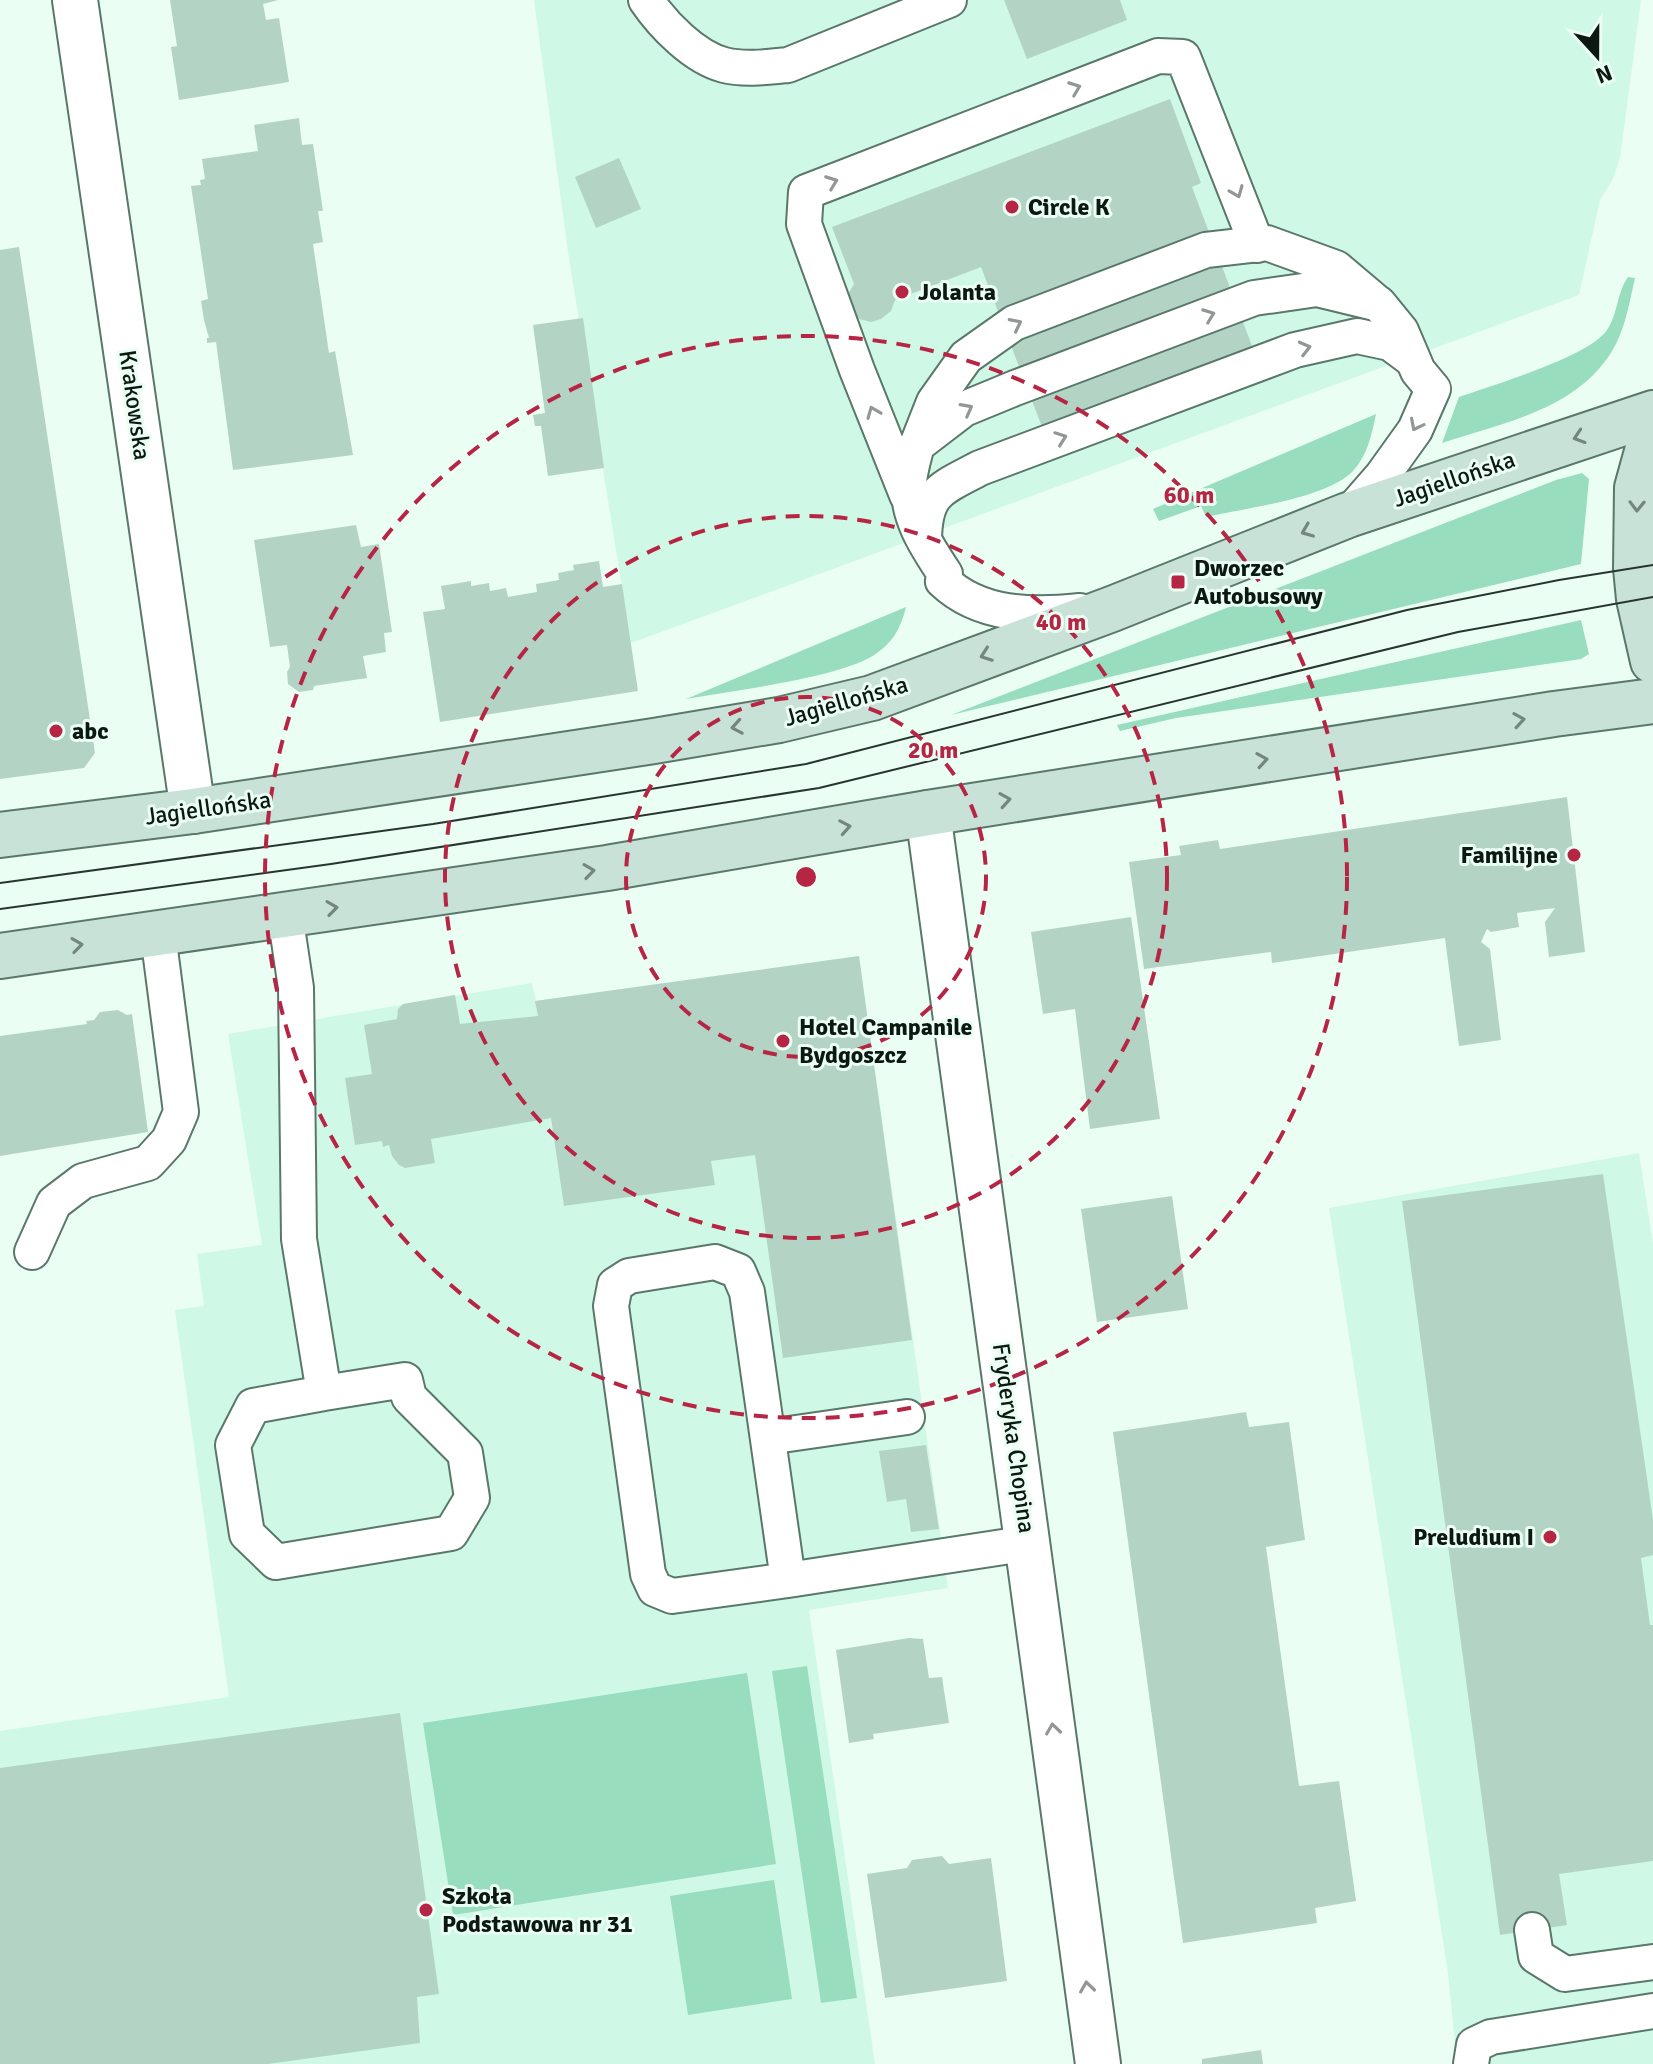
<svg xmlns="http://www.w3.org/2000/svg" width="1653" height="2064" font-family="Signika,sans-serif">
<style>
.built{fill:#cff9e6}
.green{fill:#98ddbe}
.building{fill:#b3d4c5}
.lines{fill:none;stroke-linecap:round;stroke-linejoin:round}
.service-casing{stroke:#5a786a;stroke-width:38}
.minor-casing{stroke:#5a786a;stroke-width:48}
.secondary-casing{stroke:#5a786a;stroke-width:48}
.service{stroke:#fff;stroke-width:34}
.minor{stroke:#fff;stroke-width:44}
.secondary{stroke:#c9e2d8;stroke-width:44}
.tram{stroke:#28352f;stroke-width:2}
.oneway{stroke:#929794}
.oneway2{stroke:#74877f}
.ring{fill:none;stroke:#b72544;stroke-width:4;stroke-dasharray:14 10}
.poi-dot{fill:#b72544;stroke:#eafef4;stroke-width:3}
.labels{text-anchor:middle;dominant-baseline:central;stroke-width:6;stroke-linejoin:round;paint-order:stroke}
.poi-label{font-size:24px;font-weight:bold;fill:#0c1812;stroke:#eafef4;text-anchor:start}
.street-label{font-size:24px;fill:#0c1812;stroke:#eafef4}
.centre{fill:#b72544;stroke:#eafef4;stroke-width:4}
.ring-label{font-size:24px;text-anchor:middle;font-weight:bold;fill:#b72544;stroke:#eafef4;stroke-width:6;stroke-linejoin:round;paint-order:stroke}
</style>
<rect width="100%" height="100%" fill="#eafef4"/>
<g class="built">
<path d="M534,0H1641L1620,158L1613,179L1600,200L1579,295L631,643L568,252Z"/>
<path d="M859,956L948,1588L809,1610L875,2064H0V1731L229,1697L175,1310L204,1306L197,1254L262,1245L228,1034L532,983L536,1001Z"/>
<path d="M1639,1153L1653,1244V2064H1457L1448,1973L1329,1208Z"/>
</g>
<g class="green">
<path d="M1628,277L1635,278C1630,300 1626,324 1616,344C1582,409 1505,422 1442,443L1459,397C1492,385 1589,357 1607,330C1618,314 1617,292 1628,277Z"/>
<path d="M1376,414C1372,434 1367,456 1353,471C1326,499 1245,508 1206,517L1201,506L1159,521L1153,509Z"/>
<path d="M1582,473L1589,479L1581,564L951,715L1556,480Z"/>
<path d="M906,607C901,627 894,641 877,653C846,677 730,691 686,699Z"/>
<path d="M1581,620L1589,654L1581,659L1176,718L1120,731L1117,725Z"/>
<path d="M807,1666L857,1998L821,2003L772,1671Z"/>
<path d="M747,1673L776,1864L453,1915L423,1723Z"/>
<path d="M774,1880L792,1999L688,2015L670,1896Z"/>
</g>
<g class="building">
<path d="M170,0H278L263,4L266,20L279,18L289,82L179,100L171,47L177,46Z"/>
<path d="M1004,0H1120L1127,20L1027,59Z"/>
<path d="M1170,99L1201,183L1192,187L1260,367L1050,448L981,267L895,300L891,311L881,319L871,322L859,319L850,309L847,296L854,284L832,227Z"/>
<path d="M299,118L302,145L313,144L323,211H318L323,242L313,244L329,353L335,351L353,455L233,470L216,342L207,343V338H209L204,320L201,301L208,299L191,186L201,185L200,180L205,179L202,159L258,151L254,125Z"/>
<path d="M619,158L641,209L596,228L575,177Z"/>
<path d="M19,247L95,753L84,768L0,779V250Z"/>
<path d="M583,318L604,468L548,476L541,426H535L533,415L545,413L533,325Z"/>
<path d="M356,525L361,547L379,544L392,632L384,633L386,652L363,656L367,678L314,686L313,690L299,692L288,684L287,672L290,667L287,645L270,647L254,540Z"/>
<path d="M599,561L603,587L622,584L638,691L440,722L423,612L445,609L441,586L471,581V586L489,583L490,591L506,588L508,597L537,592L536,584L559,580L558,573L574,570L573,565Z"/>
<path d="M1567,797L1585,952L1549,957L1545,922L1555,908L1517,913L1519,927L1491,932L1487,929L1481,942L1490,949L1501,1040L1459,1046L1445,938L1272,963L1271,952L1144,969L1129,862L1181,855L1179,846L1218,840L1220,849Z"/>
<path d="M1131,917L1160,1119L1090,1129L1075,1009L1043,1014L1031,932Z"/>
<path d="M859,956L912,1340L783,1358L755,1155L711,1161L715,1185L564,1206L551,1118L431,1139L435,1163L405,1168L399,1165L392,1156L389,1145L383,1147L382,1141L355,1145L345,1078L372,1074L364,1025L397,1019L398,1009L403,1004L455,995L460,1024L538,1016L535,1001Z"/>
<path d="M118,1010L127,1015L132,1014L148,1132L0,1156V1036L87,1024L86,1021L94,1020L100,1012Z"/>
<path d="M1603,1174L1653,1520V1555L1641,1558L1650,1625H1653V1861L1559,1874L1567,1925L1500,1935L1402,1201Z"/>
<path d="M1172,1196L1188,1309L1097,1322L1081,1209Z"/>
<path d="M1246,1412L1249,1427L1289,1422L1305,1540L1266,1547L1299,1786L1339,1781L1356,1901L1315,1908L1317,1923L1183,1943L1113,1432Z"/>
<path d="M926,1445L939,1529L911,1532L906,1499L887,1502L879,1451Z"/>
<path d="M909,1638L923,1639L929,1678L942,1677L949,1723L873,1734L874,1739L849,1743L836,1650Z"/>
<path d="M400,1713L439,1994L417,1997L420,2043L268,2064H0V1768Z"/>
<path d="M942,1856L949,1864L991,1858L1007,1981L885,1998L867,1874L907,1868L912,1860Z"/>
<path d="M1261,2050L1263,2064H1202V2059Z"/>
</g>
<g class="lines">
<g class="service-casing">
<g id="service">
<path d="M646,0C663,25 694,57 724,65C744,70 768,67 788,65L949,0"/>
<path d="M917,445L934,402L966,357L1014,323L1206,250L1267,243L1336,268L1375,301"/>
<path d="M907,495L857,370L804,224L806,192L1158,56L1183,57L1257,245"/>
<path d="M924,539C925,491 941,489 980,468L1295,350L1357,336L1390,343L1413,360"/>
<path d="M1080,611C1032,616 980,616 943,581L945,574C927,547 906,516 909,482C910,470 914,457 917,445L964,409L1015,388L1254,298L1317,289L1379,304L1401,331L1418,371L1433,389L1415,430L1382,476L1348,515"/>
<path d="M285,914L296,988L299,1239L324,1393L253,1406L233,1445L247,1534L276,1562L451,1533L472,1498L465,1453L409,1397L405,1380L324,1393"/>
<path d="M32,1252L54,1203L83,1181L148,1163L169,1140L181,1112L158,934"/>
<path d="M768,1437L907,1417"/>
<path d="M788,1580L672,1596L655,1589L648,1574L611,1306L615,1285L629,1276L715,1262L738,1271L747,1292L788,1580L1029,1543"/>
<path d="M1532,1930L1536,1956L1565,1974L1653,1962"/>
<path d="M1471,2064L1474,2045L1491,2037L1653,2011"/>
</g>
</g>
<g class="minor-casing">
<g id="minor">
<path d="M75,0L193,811"/>
<path d="M928,813L1098,2064"/>
</g>
</g>
<g class="secondary-casing">
<g id="secondary">
<path d="M1653,430L1637,488L1636,568L1639,599L1653,661"/>
<path d="M0,835L193,811L654,741L779,720L872,698L1112,609L1348,515L1653,413"/>
<path d="M0,956L607,868L928,813L1554,714L1653,701"/>
</g>
</g>
<use href="#service" class="service"/>
<use href="#minor" class="minor"/>
<use href="#secondary" class="secondary"/>
<g class="tram">
<path d="M0,883L433,824L806,764L1407,610L1559,580L1653,565"/>
<path d="M0,909L331,864L819,788L1458,632L1653,597"/>
</g>
</g>
<defs><path id="oneway-chevron" d="M-2-3.5L2.5 0L-2 3.5" fill="none" stroke-width="1.6" stroke-linecap="round" stroke-linejoin="round" transform="scale(2)"/></defs>
<g class="oneway">
<use href="#oneway-chevron" transform="translate(1075 88) rotate(-21)"/>
<use href="#oneway-chevron" transform="translate(832 182) rotate(-21)"/>
<use href="#oneway-chevron" transform="translate(1237 192) rotate(68)"/>
<use href="#oneway-chevron" transform="translate(1209 315) rotate(-21)"/>
<use href="#oneway-chevron" transform="translate(1016 324) rotate(-27)"/>
<use href="#oneway-chevron" transform="translate(1305 348) rotate(-14)"/>
<use href="#oneway-chevron" transform="translate(967 409) rotate(-28)"/>
<use href="#oneway-chevron" transform="translate(873 412) rotate(-112)"/>
<use href="#oneway-chevron" transform="translate(1416 425) rotate(117)"/>
<use href="#oneway-chevron" transform="translate(1061 438) rotate(-20)"/>
<use href="#oneway-chevron" transform="translate(1053 1729) rotate(-98)"/>
<use href="#oneway-chevron" transform="translate(1087 1987) rotate(-98)"/>
</g>
<g class="oneway2">
<use href="#oneway-chevron" transform="translate(1579 437) rotate(162)"/>
<use href="#oneway-chevron" transform="translate(1637 506) rotate(91)"/>
<use href="#oneway-chevron" transform="translate(1307 531) rotate(158)"/>
<use href="#oneway-chevron" transform="translate(986 655) rotate(160)"/>
<use href="#oneway-chevron" transform="translate(1519 720) rotate(-9)"/>
<use href="#oneway-chevron" transform="translate(737 727) rotate(170)"/>
<use href="#oneway-chevron" transform="translate(1262 760) rotate(-9)"/>
<use href="#oneway-chevron" transform="translate(1005 800) rotate(-9)"/>
<use href="#oneway-chevron" transform="translate(845 827) rotate(-10)"/>
<use href="#oneway-chevron" transform="translate(589 871) rotate(-8)"/>
<use href="#oneway-chevron" transform="translate(332 908) rotate(-8)"/>
<use href="#oneway-chevron" transform="translate(77 945) rotate(-8)"/>
</g>
<g class="ring">
<circle cx="806" cy="877" r="180"/>
<circle cx="806" cy="877" r="361"/>
<circle cx="806" cy="877" r="541"/>
</g>
<g class="poi-dot">
<circle cx="1012" cy="207" r="8"/>
<circle cx="902" cy="292" r="8"/>
<rect x="1170" y="574" width="16" height="16" rx="4"/>
<circle cx="56" cy="731" r="8"/>
<circle cx="1574" cy="855" r="8"/>
<circle cx="783" cy="1041" r="8"/>
<circle cx="1550" cy="1537" r="8"/>
<circle cx="426" cy="1910" r="8"/>
</g>
<g class="labels">
<g class="poi-label">
<text x="1028" y="207">Circle K</text>
<text x="918" y="292">Jolanta</text>
<text x="1194" y="568">Dworzec<tspan x="1194" dy="28">Autobusowy</tspan></text>
<text x="72" y="731">abc</text>
<text x="1558" y="855" text-anchor="end">Familijne</text>
<text x="799" y="1027">Hotel Campanile<tspan x="799" dy="28">Bydgoszcz</tspan></text>
<text x="1534" y="1537" text-anchor="end">Preludium I</text>
<text x="442" y="1896">Szkoła<tspan x="442" dy="28">Podstawowa nr 31</tspan></text>
</g>
<g class="street-label">
<text transform="translate(135 405) rotate(82)">Krakowska</text>
<text transform="translate(1454 479) rotate(-19)">Jagiellońska</text>
<text transform="translate(846 701) rotate(-16)">Jagiellońska</text>
<text transform="translate(208 808) rotate(-8)">Jagiellońska</text>
<text transform="translate(1014 1438) rotate(82)">Fryderyka Chopina</text>
</g>
</g>
<circle cx="806" cy="877" r="12" class="centre"/>
<g class="ring-label">
<text x="1189" y="503">60 m</text>
<text x="1061" y="630">40 m</text>
<text x="933" y="758">20 m</text>
</g>
<g transform="translate(1597 56) rotate(159)" stroke="#eafef4" stroke-width="6" paint-order="stroke">
<path d="M0-6L14 30L0 20L-14 30Z" fill="#0c1812"/>
<text y="-12" font-size="22" font-weight="bold" text-anchor="middle" fill="#0c1812">N</text>
</g>
</svg>
